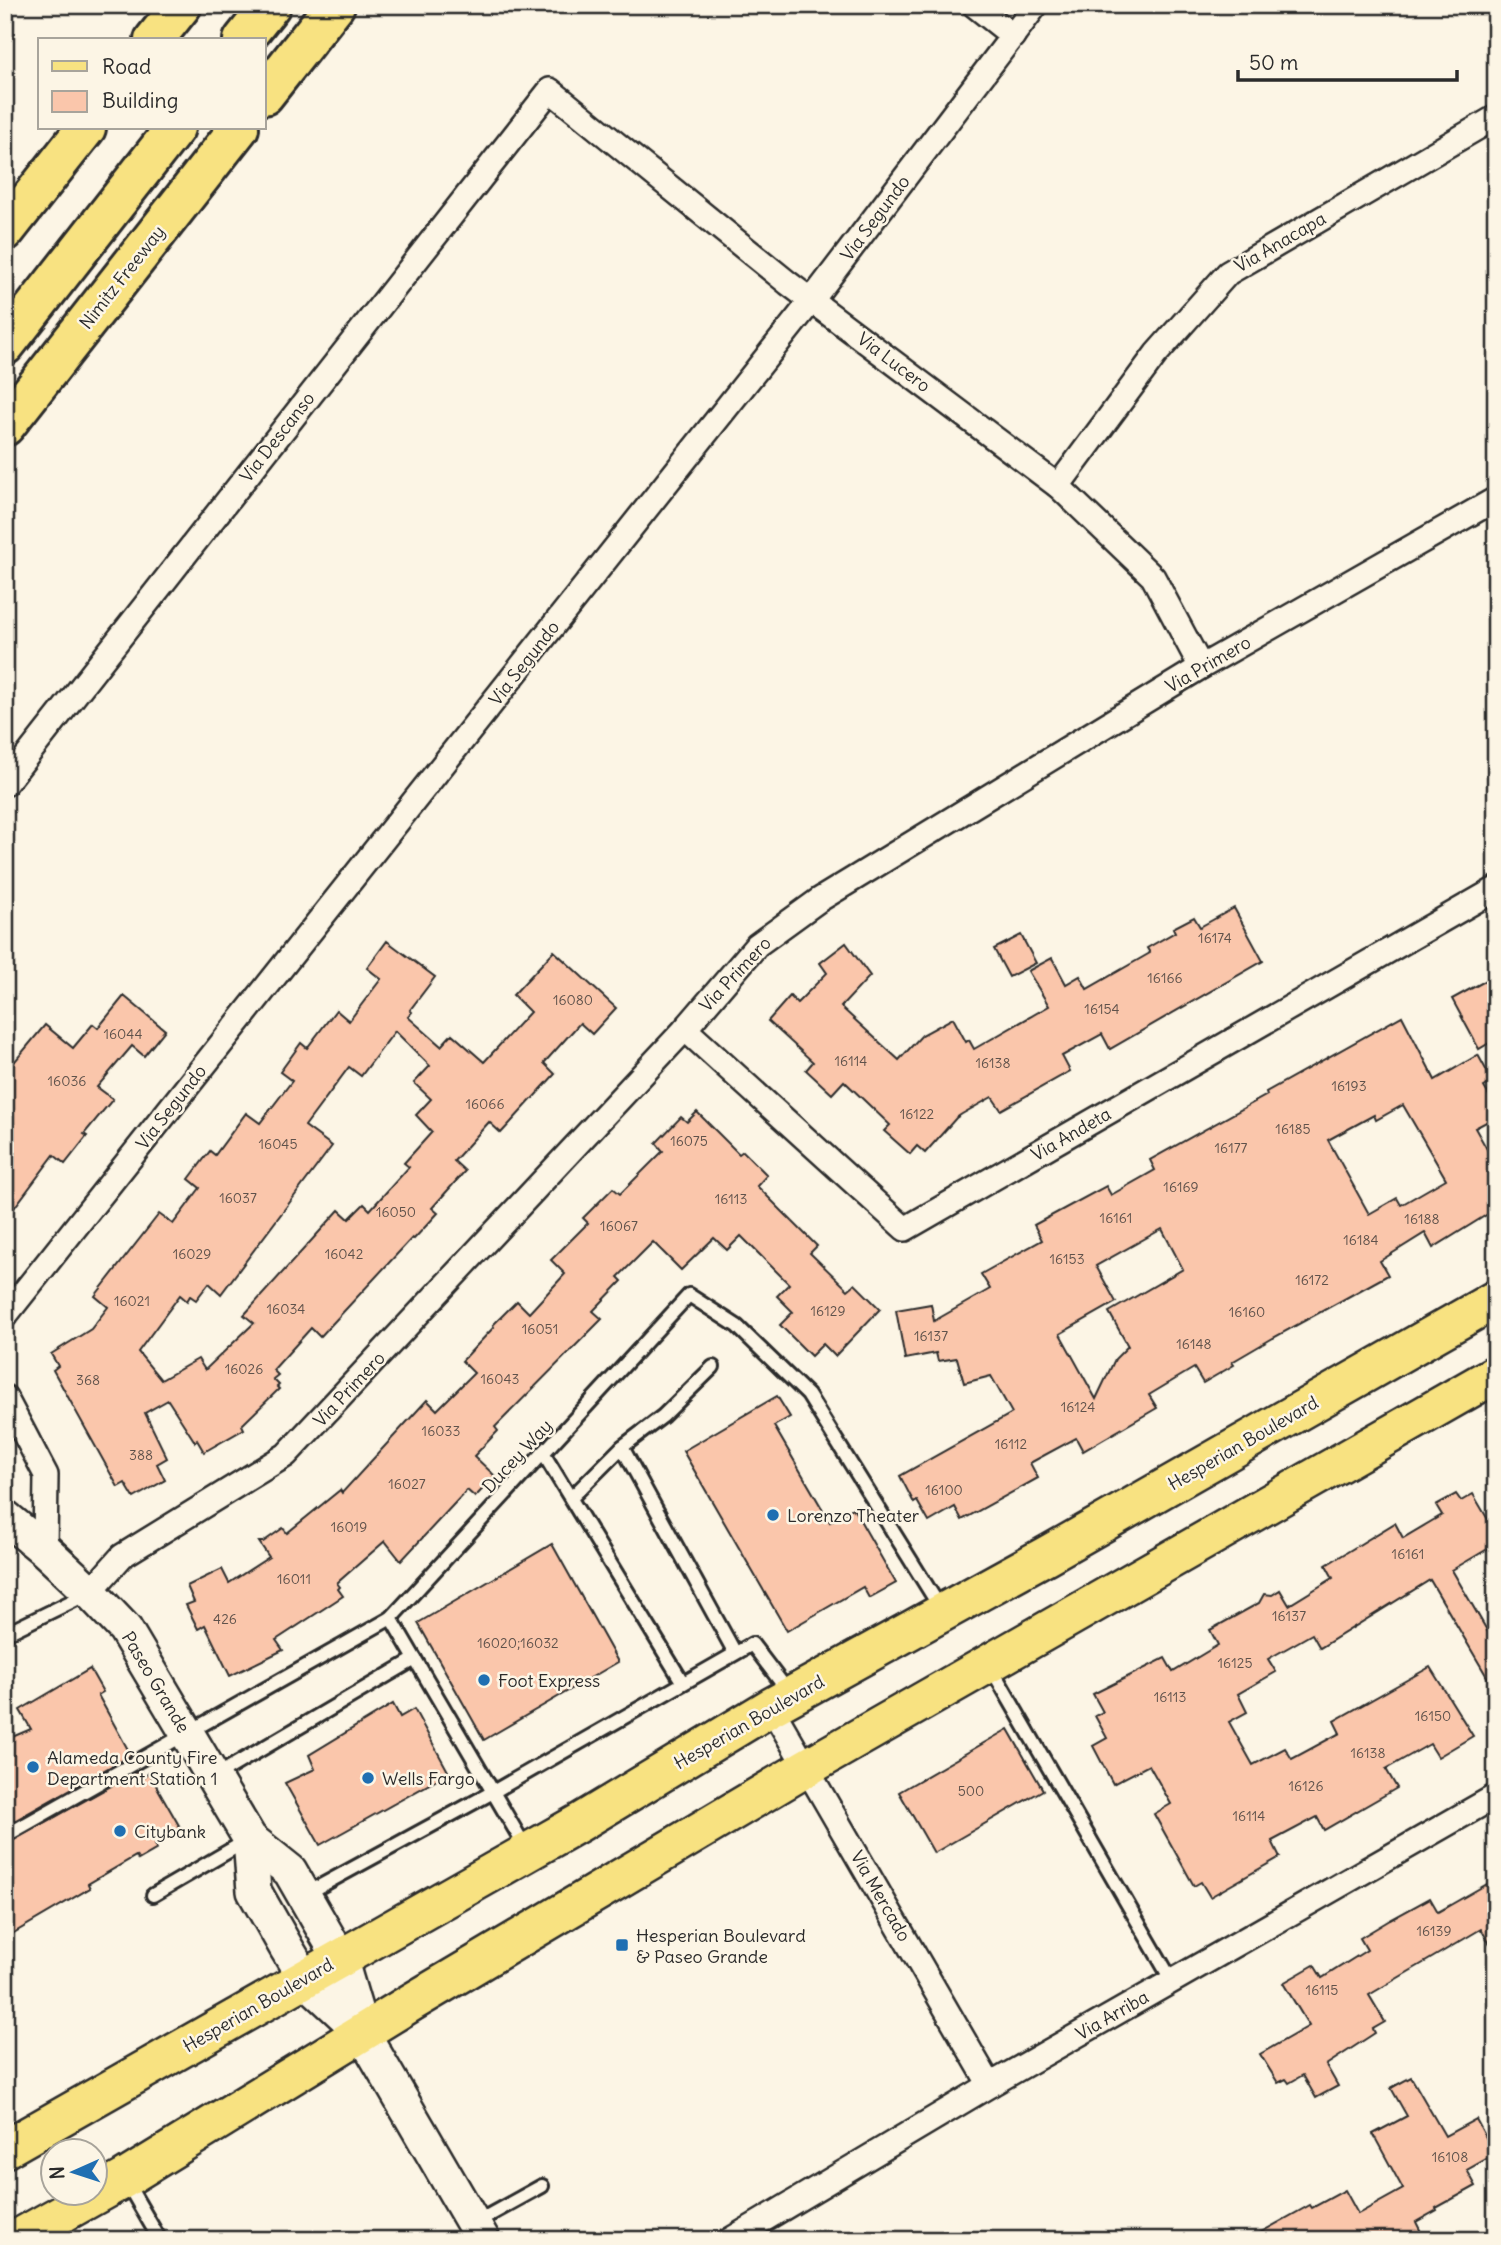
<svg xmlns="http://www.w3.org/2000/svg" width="1501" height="2245" font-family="Delius,sans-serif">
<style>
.building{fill:#fac6ab;stroke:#2b2b2b;stroke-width:2;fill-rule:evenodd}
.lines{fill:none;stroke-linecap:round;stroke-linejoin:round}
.lane-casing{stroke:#2b2b2b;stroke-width:18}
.street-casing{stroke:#2b2b2b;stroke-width:28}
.secondary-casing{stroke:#2b2b2b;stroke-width:38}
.primary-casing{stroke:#2b2b2b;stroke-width:42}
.highway-casing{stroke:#2b2b2b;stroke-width:44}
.lane{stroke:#fcf5e5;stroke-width:12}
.street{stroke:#fcf5e5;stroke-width:23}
.secondary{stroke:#fcf5e5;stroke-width:33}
.primary{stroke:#f8e281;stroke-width:37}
.highway{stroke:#f8e281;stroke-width:38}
.poi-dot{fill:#1f6fb2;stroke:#fcf5e5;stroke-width:2.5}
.labels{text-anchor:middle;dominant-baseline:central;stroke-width:5;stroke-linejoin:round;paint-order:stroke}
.number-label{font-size:14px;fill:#5f524b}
.street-label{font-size:18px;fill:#2b2b2b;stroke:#fcf5e5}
.poi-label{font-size:18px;fill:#2b2b2b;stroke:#fcf5e5;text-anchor:start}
</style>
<rect width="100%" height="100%" fill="#fcf5e5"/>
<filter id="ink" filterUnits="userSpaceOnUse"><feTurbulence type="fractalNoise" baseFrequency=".0143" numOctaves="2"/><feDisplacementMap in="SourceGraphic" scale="14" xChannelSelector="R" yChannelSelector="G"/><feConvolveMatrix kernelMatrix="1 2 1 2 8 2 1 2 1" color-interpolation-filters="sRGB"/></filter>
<g filter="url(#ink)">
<g class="building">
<path d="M1234,908L1263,961L1110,1049L1102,1034L1062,1056L1070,1071L1001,1110L992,1097L962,1114L956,1118L925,1153L917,1146L910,1154L884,1131L890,1125L844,1081L832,1094L806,1070L813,1062L768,1021L790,996L797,1003L827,973L820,963L846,943L870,976L841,1007L899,1060L922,1035L953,1018L966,1042L969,1040L974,1049L1049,1006L1028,971L1052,958L1066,984L1080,976L1087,989L1150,953L1147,948L1175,932L1173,928L1194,917L1200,927Z"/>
<path d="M1021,935L1036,963L1009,977L994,949Z"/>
<path d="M387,941L435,977L410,1010L412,1012L408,1017L441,1046L452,1034L484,1062L530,1012L513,995L554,951L616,1008L592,1034L580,1023L544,1063L555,1074L501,1133L489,1122L454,1161L465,1171L432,1208L438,1213L414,1239L412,1238L320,1337L311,1328L273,1370L278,1375L273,1379L279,1385L277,1387L279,1389L242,1425L244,1429L204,1452L197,1440L195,1442L168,1400L145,1413L167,1458L157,1464L165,1480L134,1498L125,1483L118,1487L53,1370L58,1366L51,1354L91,1329L108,1307L95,1296L159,1214L173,1224L200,1188L189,1179L210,1151L215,1155L246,1113L260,1123L292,1081L280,1072L301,1043L307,1048L336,1010L349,1021L381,979L367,968ZM395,1031L430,1066L414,1083L431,1099L416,1115L432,1132L404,1163L409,1167L370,1210L364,1204L349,1219L339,1210L244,1315L254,1323L205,1370L198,1359L161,1380L138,1352L180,1295L187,1301L190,1296L196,1300L209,1283L221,1294L332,1146L305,1126L349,1067L361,1076Z"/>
<path d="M1496,975V1039L1479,1049L1452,999Z"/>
<path d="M124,996L165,1030L144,1056L132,1046L97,1087L113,1099L84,1134L87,1136L65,1164L54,1155L5,1220V1073L45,1025L73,1048L93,1024L98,1028Z"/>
<path d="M1402,1016L1435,1080L1478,1055L1493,1082L1484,1087L1496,1107V1117L1475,1128L1496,1165V1209L1433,1248L1425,1233L1380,1261L1388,1275L1273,1338L1232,1362L1234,1365L1203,1383L1194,1368L1149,1395L1157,1408L1083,1451L1076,1438L1030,1463L1038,1478L962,1520L955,1507L929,1522L917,1501L914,1503L900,1476L1012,1413L991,1376L964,1383L957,1358L938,1361L936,1353L905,1359L896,1310L931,1304L934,1321L990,1289L981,1274L1042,1240L1034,1225L1106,1186L1111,1195L1155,1170L1150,1160L1267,1095L1266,1092ZM1403,1105L1446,1179L1401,1205L1397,1198L1369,1214L1328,1140L1374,1115L1376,1120ZM1162,1229L1183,1269L1109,1312L1128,1346L1115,1359L1096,1399L1060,1334L1116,1302L1096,1266Z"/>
<path d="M697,1112L739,1154L743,1151L767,1175L757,1186L817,1246L810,1253L848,1290L855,1284L880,1309L835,1356L823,1344L811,1356L780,1325L793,1312L777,1296L789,1284L741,1236L727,1250L714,1238L681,1270L653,1242L618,1277L622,1281L593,1311L602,1319L495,1427L498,1431L474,1456L495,1476L475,1497L467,1490L401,1561L385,1541L337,1583L340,1587L338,1589L343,1596L276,1640L283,1650L230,1676L205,1625L198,1629L186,1605L194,1602L187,1586L222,1569L229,1583L269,1557L259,1542H263L283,1528L287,1533L340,1490L342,1493L427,1400L437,1410L474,1373L462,1361L494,1327L493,1325L517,1301L529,1313L565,1274L551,1260L588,1223L583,1218L613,1188L620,1194L663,1151L656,1143L681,1117L687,1122Z"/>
<path d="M777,1396L790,1417L774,1426L830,1522L853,1508L896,1583L869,1598L863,1587L787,1631L683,1451Z"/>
<path d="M1456,1494L1461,1501L1473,1494L1496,1533V1544L1452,1570L1488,1632L1496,1627V1692L1430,1580L1320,1648L1312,1634L1268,1659L1276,1672L1238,1694L1247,1712L1229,1722L1253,1765L1285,1748L1292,1759L1340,1733L1334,1721L1430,1667L1473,1736L1438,1757L1430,1744L1386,1769L1397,1788L1324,1830L1317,1817L1272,1841L1280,1857L1210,1897L1201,1882L1194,1886L1154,1814L1171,1804L1149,1765L1113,1784L1093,1746L1107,1738L1095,1716L1103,1712L1093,1694L1165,1658L1173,1672L1218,1645L1210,1630L1259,1603L1264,1594L1272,1595L1280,1590L1289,1605L1333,1578L1326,1565L1395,1523L1403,1538L1442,1515L1436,1505Z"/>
<path d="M552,1544L618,1662L484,1740L418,1623Z"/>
<path d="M90,1669L103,1692L98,1695L131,1755L5,1826V1740L31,1729L20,1710Z"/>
<path d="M393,1704L400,1717L414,1709L449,1773L320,1845L285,1783L315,1769L309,1755Z"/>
<path d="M1008,1729L1043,1790L934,1853L899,1792Z"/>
<path d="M140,1770L144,1777L149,1773L181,1829L155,1845L157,1849L138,1860L136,1856L88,1884L90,1888L5,1938V1845Z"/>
<path d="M1496,1879V1954L1481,1929L1369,1995L1385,2022L1373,2029L1375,2033L1326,2065L1338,2086L1316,2098L1303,2075L1289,2083L1286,2079L1278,2083L1260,2054L1309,2026L1283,1983L1314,1965L1322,1978L1367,1950L1360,1938L1390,1920L1430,1898L1438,1912Z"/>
<path d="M1411,2077L1445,2136L1476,2119L1495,2154L1467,2170L1476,2186L1436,2208L1437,2210L1416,2222L1425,2240H1247L1310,2205L1312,2208L1345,2190L1358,2214L1403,2189L1373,2134L1407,2116L1391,2088Z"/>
</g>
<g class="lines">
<g class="lane-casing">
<g id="lane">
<path d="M622,1447L663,1416L713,1367"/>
<path d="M543,1453L683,1683"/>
<path d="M572,1497L622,1447L735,1653"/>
<path d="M391,1618L415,1659"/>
<path d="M5,1634L87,1594"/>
<path d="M990,1666L1172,1981"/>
<path d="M214,1777L415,1659L527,1850"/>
<path d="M5,1836L391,1618L689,1295L737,1326L808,1395L941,1609"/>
<path d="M153,1895L246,1841"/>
<path d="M304,1895L493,1792L752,1644L790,1694"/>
<path d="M127,2183L160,2240"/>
<path d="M475,2223L542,2186"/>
</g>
</g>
<g class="street-casing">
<g id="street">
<path d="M974,5L1013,36"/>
<path d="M1058,486L1156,354L1228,273L1496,117"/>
<path d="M5,784L550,90L788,283L1058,486L1153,577L1201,667"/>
<path d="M685,1029L905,1229L1496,889"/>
<path d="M5,1316L812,300L1036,5"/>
<path d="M5,1397L46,1475L45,1550"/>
<path d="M90,1592L122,1556L286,1455L685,1029L757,945L819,900L1201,667L1496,499"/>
<path d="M771,1707L990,2085"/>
<path d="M730,2240L990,2085L1496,1796"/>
</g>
</g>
<g class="secondary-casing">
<g id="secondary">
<path d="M5,1517L45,1550L90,1592L125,1629L250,1839L290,1871L340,1958L362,2032L483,2240"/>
<path d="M250,1839L254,1891L287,1949L305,1979L360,2030"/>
</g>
</g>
<g class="primary-casing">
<g id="primary">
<path d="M5,2149L579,1823L771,1707L1047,1555L1496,1299"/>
<path d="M15,2240L124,2179L412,2002L806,1768L1496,1374"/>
</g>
</g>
<g class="highway-casing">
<g id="highway">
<path d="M154,40L182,5"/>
<path d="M243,40L271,5"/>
<path d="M264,95L335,5"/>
<path d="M5,231L86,128"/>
<path d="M5,345L175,128"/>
<path d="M5,426L239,128"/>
</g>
</g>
<use href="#lane" class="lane"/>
<use href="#street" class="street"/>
<use href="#secondary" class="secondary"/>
<use href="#primary" class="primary"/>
<use href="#highway" class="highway"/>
</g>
</g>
<g class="poi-dot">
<circle cx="773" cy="1515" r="7"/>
<circle cx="484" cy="1680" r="7"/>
<circle cx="33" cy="1767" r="7"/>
<circle cx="368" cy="1778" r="7"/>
<circle cx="120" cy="1831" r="7"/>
<rect x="615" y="1938" width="14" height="14" rx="3.5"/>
</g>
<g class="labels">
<g class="number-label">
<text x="1215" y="938">16174</text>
<text x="1165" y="978">16166</text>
<text x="573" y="1000">16080</text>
<text x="1102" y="1009">16154</text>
<text x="123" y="1034">16044</text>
<text x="851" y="1061">16114</text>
<text x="993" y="1063">16138</text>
<text x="67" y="1081">16036</text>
<text x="1349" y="1086">16193</text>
<text x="485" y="1104">16066</text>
<text x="917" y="1114">16122</text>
<text x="1293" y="1129">16185</text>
<text x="689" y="1141">16075</text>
<text x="278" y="1144">16045</text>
<text x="1231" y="1148">16177</text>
<text x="1181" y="1187">16169</text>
<text x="238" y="1198">16037</text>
<text x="731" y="1199">16113</text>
<text x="396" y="1212">16050</text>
<text x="1116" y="1218">16161</text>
<text x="1422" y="1219">16188</text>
<text x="619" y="1226">16067</text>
<text x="1361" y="1240">16184</text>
<text x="192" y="1254">16029</text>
<text x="344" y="1254">16042</text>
<text x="1067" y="1259">16153</text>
<text x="1312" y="1280">16172</text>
<text x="132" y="1301">16021</text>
<text x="286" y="1309">16034</text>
<text x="828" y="1311">16129</text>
<text x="1247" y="1312">16160</text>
<text x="540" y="1329">16051</text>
<text x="931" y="1336">16137</text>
<text x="1194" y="1344">16148</text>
<text x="244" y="1369">16026</text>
<text x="500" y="1379">16043</text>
<text x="88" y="1380">368</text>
<text x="1078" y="1407">16124</text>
<text x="441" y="1431">16033</text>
<text x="1011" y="1444">16112</text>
<text x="141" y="1455">388</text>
<text x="407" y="1484">16027</text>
<text x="944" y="1490">16100</text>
<text x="349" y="1527">16019</text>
<text x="1408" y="1554">16161</text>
<text x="294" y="1579">16011</text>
<text x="1289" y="1616">16137</text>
<text x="225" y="1619">426</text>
<text x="518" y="1643">16020;16032</text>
<text x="1235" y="1663">16125</text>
<text x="1170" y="1697">16113</text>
<text x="1433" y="1716">16150</text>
<text x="1368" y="1753">16138</text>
<text x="1306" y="1786">16126</text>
<text x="971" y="1791">500</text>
<text x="1249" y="1816">16114</text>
<text x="1434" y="1931">16139</text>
<text x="1322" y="1990">16115</text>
<text x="1450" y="2157">16108</text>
</g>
<g class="street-label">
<text transform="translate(875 218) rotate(-53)">Via Segundo</text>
<text transform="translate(1280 242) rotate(-30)">Via Anacapa</text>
<text transform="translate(122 277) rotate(-52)">Nimitz Freeway</text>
<text transform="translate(894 362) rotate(37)">Via Lucero</text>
<text transform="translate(277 437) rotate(-52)">Via Descanso</text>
<text transform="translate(524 663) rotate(-52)">Via Segundo</text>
<text transform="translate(1208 664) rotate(-30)">Via Primero</text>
<text transform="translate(735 974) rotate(-47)">Via Primero</text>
<text transform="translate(171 1107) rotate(-52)">Via Segundo</text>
<text transform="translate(1071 1134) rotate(-30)">Via Andeta</text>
<text transform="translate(349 1389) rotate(-47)">Via Primero</text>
<text transform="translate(1243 1443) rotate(-30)">Hesperian Boulevard</text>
<text transform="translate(517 1456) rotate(-47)">Ducey Way</text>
<text transform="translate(156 1682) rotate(59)">Paseo Grande</text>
<text transform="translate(749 1722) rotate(-30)">Hesperian Boulevard</text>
<text transform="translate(881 1896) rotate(60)">Via Mercado</text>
<text transform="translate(258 2005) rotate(-30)">Hesperian Boulevard</text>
<text transform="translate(1112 2015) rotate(-30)">Via Arriba</text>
</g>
<g class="poi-label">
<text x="787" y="1515">Lorenzo Theater</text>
<text x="498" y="1680">Foot Express</text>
<text x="47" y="1757">Alameda County Fire<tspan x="47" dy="21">Department Station 1</tspan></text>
<text x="382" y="1778">Wells Fargo</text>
<text x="134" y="1831">Citybank</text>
<text x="636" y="1935">Hesperian Boulevard<tspan x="636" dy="21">&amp; Paseo Grande</tspan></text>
</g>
</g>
<rect width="1501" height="2245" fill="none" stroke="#fcf5e5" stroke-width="28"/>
<rect x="14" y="14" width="1473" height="2217" fill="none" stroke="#2b2b2b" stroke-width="2.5" filter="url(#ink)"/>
<rect x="38" y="38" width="228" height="91" fill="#fcf5e5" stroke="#a8a49b" stroke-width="2"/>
<rect x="52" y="61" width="35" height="10" fill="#f8e281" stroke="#a8a49b" stroke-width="2"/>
<text x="102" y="74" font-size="21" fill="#2b2b2b">Road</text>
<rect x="52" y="91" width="35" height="21" fill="#fac6ab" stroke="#a8a49b" stroke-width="2"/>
<text x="102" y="108" font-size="21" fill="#2b2b2b">Building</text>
<g transform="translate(74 2172) rotate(267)"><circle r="33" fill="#fcf5e5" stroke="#a8a49b" stroke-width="2"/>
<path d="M0-5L12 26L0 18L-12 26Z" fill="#1f6fb2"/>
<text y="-10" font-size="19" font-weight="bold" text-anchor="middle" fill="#2b2b2b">N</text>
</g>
<path d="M1238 70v10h219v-10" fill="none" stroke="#2b2b2b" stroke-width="3.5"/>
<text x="1249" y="70" font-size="21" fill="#2b2b2b" stroke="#fcf5e5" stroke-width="5" paint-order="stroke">50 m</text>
</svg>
